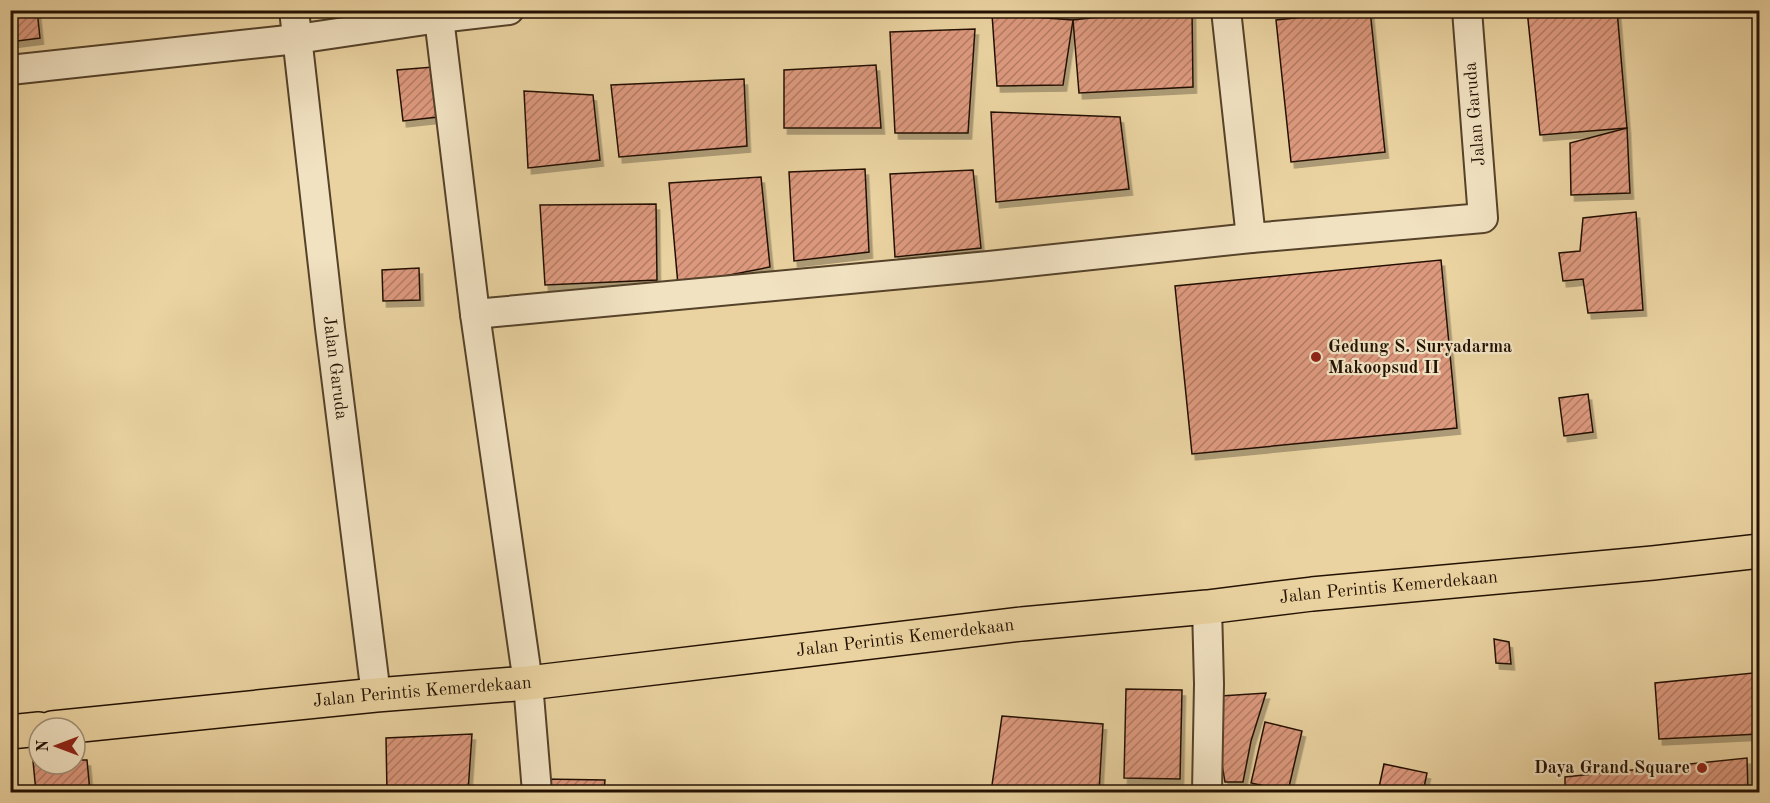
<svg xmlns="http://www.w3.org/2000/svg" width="1770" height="803" font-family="'Old Standard TT',serif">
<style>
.building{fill:url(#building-hatch);stroke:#231102;stroke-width:1.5;filter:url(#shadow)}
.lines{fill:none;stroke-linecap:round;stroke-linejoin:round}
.street-casing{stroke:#55422a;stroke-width:32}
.highway-casing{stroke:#231102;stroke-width:36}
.street{stroke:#f1e2c2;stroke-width:28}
.highway{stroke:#ead3a1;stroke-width:33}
.poi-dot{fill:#8f2418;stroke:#f1e2c2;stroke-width:2}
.labels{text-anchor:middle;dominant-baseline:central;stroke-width:4.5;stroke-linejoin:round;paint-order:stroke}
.street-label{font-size:18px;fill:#231102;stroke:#f1e2c2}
.poi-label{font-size:18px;font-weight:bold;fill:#231102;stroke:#f1e2c2;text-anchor:start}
</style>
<defs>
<pattern id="building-hatch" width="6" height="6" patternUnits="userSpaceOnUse" patternTransform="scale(1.5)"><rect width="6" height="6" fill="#dd997e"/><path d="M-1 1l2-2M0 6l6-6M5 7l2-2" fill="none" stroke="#b37b65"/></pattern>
<filter id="shadow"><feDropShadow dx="3.5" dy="6" stdDeviation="0" flood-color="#0004"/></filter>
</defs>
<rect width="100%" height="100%" fill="#ead3a1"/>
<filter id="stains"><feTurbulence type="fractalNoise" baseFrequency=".00333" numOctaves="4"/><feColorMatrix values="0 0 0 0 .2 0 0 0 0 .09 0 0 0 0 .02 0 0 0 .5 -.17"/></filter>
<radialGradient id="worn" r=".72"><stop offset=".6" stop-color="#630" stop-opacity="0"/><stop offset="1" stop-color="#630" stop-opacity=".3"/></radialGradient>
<g class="building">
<path d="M10,10H37L40,38L10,42Z"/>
<path d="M1161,10H1192L1193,87L1079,93L1073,20Z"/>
<path d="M1370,10L1385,152L1291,162L1276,20Z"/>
<path d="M1527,10H1617L1627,128L1540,135Z"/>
<path d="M992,14L1073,20L1063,85L997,86Z"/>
<path d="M975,29L968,133H895L890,32Z"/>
<path d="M876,65L881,128H784V70Z"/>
<path d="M433,67L438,117L403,121L397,70Z"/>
<path d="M744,79L747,146L619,157L611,85Z"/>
<path d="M524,91L593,95L600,160L528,168Z"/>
<path d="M991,112L1120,117L1129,189L996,202Z"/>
<path d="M1627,128L1630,193L1571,195L1570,143Z"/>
<path d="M865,169L869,252L794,261L789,172Z"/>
<path d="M973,170L981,248L895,257L890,174Z"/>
<path d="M761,177L770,267L678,285L669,183Z"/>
<path d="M656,204L657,280L545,285L540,205Z"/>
<path d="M1636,212L1643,310L1588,313L1583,279L1563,281L1559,253L1580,251L1583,218Z"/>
<path d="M1441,260L1457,428L1192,454L1175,286Z"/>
<path d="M419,268L420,300L383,301L382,270Z"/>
<path d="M1588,394L1593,432L1564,436L1559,398Z"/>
<path d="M1494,639L1509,642L1511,664L1496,663Z"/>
<path d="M1753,673L1759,734L1659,739L1655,683Z"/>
<path d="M1126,689L1182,690L1180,779L1124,778Z"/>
<path d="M1266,693L1251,741L1243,782H1225L1216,730L1221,696Z"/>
<path d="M1002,716L1103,724L1099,792H991Z"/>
<path d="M1265,722L1302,731L1288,791L1251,783Z"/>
<path d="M472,734L468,792H387L386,738Z"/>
<path d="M1747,758L1748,792H1565V777Z"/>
<path d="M75,760H87L90,792H36L33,761H39V764H75Z"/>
<path d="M1384,764L1427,773L1423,792H1378Z"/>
<path d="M543,779L605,780L604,792H543Z"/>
<path d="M781,787L864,792H780Z"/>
<path d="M1239,787L1259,789L1258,792H1238Z"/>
</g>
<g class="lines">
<g class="street-casing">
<g id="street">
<path id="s1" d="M294,10L330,328L376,695"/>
<path d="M1226,10L1251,238"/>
<path d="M439,18L475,314L528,683L537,792"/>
<path d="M10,70L297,39L439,18L509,10"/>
<path d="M475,314L989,266L1251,238L1483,218L1467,10"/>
<path d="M1207,607L1209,684L1207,792"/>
</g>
</g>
<g class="highway-casing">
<g id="highway">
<path id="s2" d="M52,728L376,695L528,683L1022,624L1207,607L1312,594L1653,563L1760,551"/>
<path d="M10,732L39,729"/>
</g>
</g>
<use href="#street" class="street"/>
<use href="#highway" class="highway"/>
</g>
<g class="poi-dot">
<circle cx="1316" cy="357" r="6"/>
<circle cx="1702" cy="768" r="6"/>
</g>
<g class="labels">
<g class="street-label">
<text transform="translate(1475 114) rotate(-95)">Jalan Garuda</text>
<text stroke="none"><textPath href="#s1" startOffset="360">Jalan Garuda</textPath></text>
<text stroke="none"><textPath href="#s2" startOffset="1344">Jalan Perintis Kemerdekaan</textPath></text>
<text stroke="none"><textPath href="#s2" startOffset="858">Jalan Perintis Kemerdekaan</textPath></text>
<text stroke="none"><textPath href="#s2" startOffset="372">Jalan Perintis Kemerdekaan</textPath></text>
</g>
<g class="poi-label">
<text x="1328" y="347">Gedung S. Suryadarma<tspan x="1328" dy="21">Makoopsud II</tspan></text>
<text x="1690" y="768" text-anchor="end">Daya Grand Square</text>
</g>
</g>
<rect width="1770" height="803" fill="none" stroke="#ead3a1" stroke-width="36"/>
<rect x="12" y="12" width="1746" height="779" fill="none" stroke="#231102" stroke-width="3"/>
<rect x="18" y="18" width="1734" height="767" fill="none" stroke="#231102" stroke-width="1.5"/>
<g transform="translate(57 746) rotate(270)"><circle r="28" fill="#f1e2c2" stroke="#9f8e75" stroke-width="1.5"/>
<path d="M0-4.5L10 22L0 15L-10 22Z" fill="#8f2418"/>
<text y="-9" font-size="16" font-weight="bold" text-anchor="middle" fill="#231102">N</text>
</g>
<rect width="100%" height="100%" filter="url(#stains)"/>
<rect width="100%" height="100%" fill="url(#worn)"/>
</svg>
